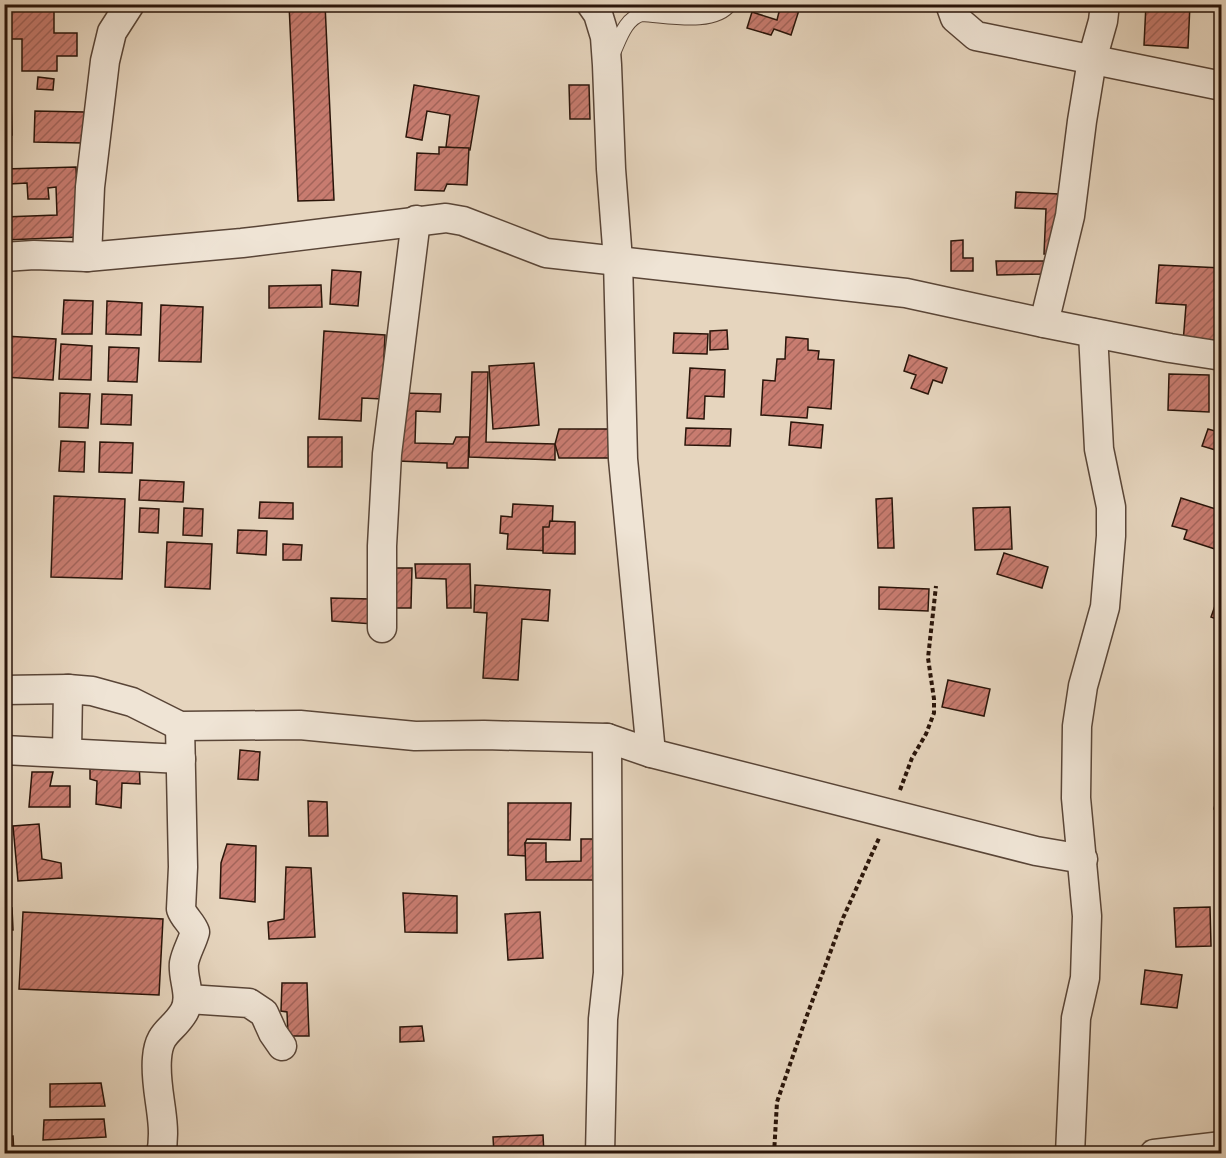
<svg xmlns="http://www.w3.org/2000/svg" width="1226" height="1158" font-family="Cardo,serif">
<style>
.building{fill:url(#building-hatch);stroke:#2a150a;stroke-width:1.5}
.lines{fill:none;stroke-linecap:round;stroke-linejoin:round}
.lane-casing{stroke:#594537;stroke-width:16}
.street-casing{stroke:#594537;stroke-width:31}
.path{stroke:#2a150a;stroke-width:4;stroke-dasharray:4.5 3;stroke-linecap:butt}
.lane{stroke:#efe4d5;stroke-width:14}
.street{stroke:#efe4d5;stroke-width:28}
</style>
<defs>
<pattern id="building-hatch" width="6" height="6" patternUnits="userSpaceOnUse" patternTransform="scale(1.5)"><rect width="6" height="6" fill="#c87c70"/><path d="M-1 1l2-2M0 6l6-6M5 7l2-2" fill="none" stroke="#a3645a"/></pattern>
</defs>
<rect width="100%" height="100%" fill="#e6d5be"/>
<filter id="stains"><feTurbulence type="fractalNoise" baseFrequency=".00333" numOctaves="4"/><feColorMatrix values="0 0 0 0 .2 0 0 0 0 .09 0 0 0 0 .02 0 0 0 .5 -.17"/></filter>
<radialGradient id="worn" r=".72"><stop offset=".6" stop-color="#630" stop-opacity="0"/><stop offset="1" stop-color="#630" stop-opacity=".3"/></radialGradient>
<g class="building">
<path d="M289,4H325L334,200L298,201Z"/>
<path d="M781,4H801L791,35L774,29L771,35L747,28L752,12L777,20Z"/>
<path d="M1146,4H1190L1188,48L1144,45Z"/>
<path d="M7,9H54V33H77V56H57V71H22V39H7Z"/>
<path d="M38,77L54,79L53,90L37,89Z"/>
<path d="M414,85L479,96L470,150L446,147L450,115L427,111L422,140L406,137Z"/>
<path d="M569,85H589L590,119H570Z"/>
<path d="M4,98H11L12,135H4Z"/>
<path d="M35,111L84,112L83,143L34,142Z"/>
<path d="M439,147L469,148L467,185L447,184L444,191L415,190L417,153L439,154Z"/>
<path d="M76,167L79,237L4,240V217L57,215L56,187L48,188L49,199H28L27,183L9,184L10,189H4V169Z"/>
<path d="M1016,192L1059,194L1057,254H1044L1046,209L1015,208Z"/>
<path d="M963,240V258H973V271H951V241Z"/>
<path d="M996,261H1044L1045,274L997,275Z"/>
<path d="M1159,265L1222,268V345L1183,343L1186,305L1156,303Z"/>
<path d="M332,270L361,272L358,306L330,304Z"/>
<path d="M321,285L322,307L269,308V286Z"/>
<path d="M64,300L93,301L92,334H62Z"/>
<path d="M107,301L142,303L141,335L106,334Z"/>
<path d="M161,305L203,307L201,362L159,361Z"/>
<path d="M727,330L728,349L710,350V331Z"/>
<path d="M324,331L385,335L382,399L362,398L361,421L319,419Z"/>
<path d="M674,333L708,334L707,354L673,353Z"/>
<path d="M4,336L56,339L53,380L4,377Z"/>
<path d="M786,337L808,339V350L819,351L818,359L834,360L831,409L808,407L807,418L761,415L763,380L775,381L777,359H785Z"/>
<path d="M61,344L92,346L91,380L59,379Z"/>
<path d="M109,347L139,348L137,382L108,381Z"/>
<path d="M909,355L947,368L942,383L933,380L928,394L911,388L916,375L904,371Z"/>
<path d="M534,363L539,425L493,429L489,366Z"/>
<path d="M690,368L725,370L724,397L705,396L704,419L687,418Z"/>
<path d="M472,372H488L486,442L555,444V460L469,457Z"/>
<path d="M1169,374L1209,375V412L1168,410Z"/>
<path d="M60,393L90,394L88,428L59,427Z"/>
<path d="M400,393L441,394L440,412L416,411L415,443L453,444L456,437H469L468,468H447V463L398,461Z"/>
<path d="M102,394L132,395L131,425L101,424Z"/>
<path d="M791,422L823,425L821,448L789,445Z"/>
<path d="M686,428L731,429L730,446L685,445Z"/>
<path d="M559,429H611V458H559L555,444Z"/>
<path d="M1208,429L1222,433V452L1202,446Z"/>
<rect x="308" y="437" width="34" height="30"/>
<path d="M61,441L85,442L84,472L59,471Z"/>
<path d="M100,442L133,443L132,473L99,472Z"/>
<path d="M140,480L184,482L183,502L139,500Z"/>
<path d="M54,496L125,499L122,579L51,577Z"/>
<path d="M892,498L894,548H878L876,499Z"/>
<path d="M1181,498L1222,511V538L1218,550L1184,539L1187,530L1172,526Z"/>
<path d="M260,502L293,503V519L259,518Z"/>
<path d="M513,504L553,506L551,551L507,549L508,534L500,533L501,516L512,517Z"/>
<path d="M1010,507L1012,549L975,550L973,508Z"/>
<path d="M140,508L159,509L158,533L139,532Z"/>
<path d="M184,508L203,509L202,536L183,535Z"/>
<path d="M550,521L575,522V554L543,553V527H549Z"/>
<path d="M238,530L267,531L266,555L237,553Z"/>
<path d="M167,542L212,544L210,589L165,587Z"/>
<path d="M283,544L302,545L301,560H283Z"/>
<path d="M1004,553L1048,567L1042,588L997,574Z"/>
<path d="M415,564H470L471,608H447L446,579L416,578Z"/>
<path d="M395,568H412L411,608H396Z"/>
<path d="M475,585L550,590L548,621L522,619L518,680L483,678L487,613L474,612Z"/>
<path d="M879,587L929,589L928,611L879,609Z"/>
<path d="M331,598L370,599L373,624L332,621Z"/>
<path d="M1217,600L1222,601V621L1211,617Z"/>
<path d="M948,680L990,689L984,716L942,707Z"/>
<path d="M240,750L260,752L258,780L238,779Z"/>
<path d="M90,758L139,761L140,784L122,783L121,808L96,804L97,781L90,779Z"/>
<path d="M32,772H53L50,786H70V807H29Z"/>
<path d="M1222,773V811L1214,809Z"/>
<path d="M308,801L327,802L328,836H309Z"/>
<path d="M508,803H571L570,840L527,839L525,843L527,856L508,855Z"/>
<path d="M39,824L42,859L61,863L62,878L18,881L13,826Z"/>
<path d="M581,839H597V880H526L525,843H546V862L581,861Z"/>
<path d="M227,844L256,846L255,902L220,898L221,863Z"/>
<path d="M286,867L311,868L315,937L269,939L268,922L284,919Z"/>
<path d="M403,893L457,896V933L405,932Z"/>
<path d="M1210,907L1211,946L1176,947L1174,908Z"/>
<path d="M4,908H12L13,930L4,929Z"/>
<path d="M23,912L163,919L159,995L19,989Z"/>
<path d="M540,912L543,958L508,960L505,914Z"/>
<path d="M4,962L10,963L8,997H4Z"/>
<path d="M1145,970L1182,975L1177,1008L1141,1004Z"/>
<path d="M282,983H307L309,1036H288L287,1012L281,1011Z"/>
<path d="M422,1026L424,1041L400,1042V1027Z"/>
<path d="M101,1083L105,1106L50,1107V1084Z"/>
<path d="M104,1119L106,1137L43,1140L44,1120Z"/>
<path d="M543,1135L544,1154H494L493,1137Z"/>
<path d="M13,1136L14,1154H4V1137Z"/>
<path d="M65,1150L131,1152V1154H65Z"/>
</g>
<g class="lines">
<g class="lane-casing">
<path id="lane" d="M612,55C619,41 625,18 642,14C666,15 714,26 730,4"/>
</g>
<g class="street-casing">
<g id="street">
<path d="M591,4L598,14L605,37L607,65L611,169L618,260L623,459L651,753"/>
<path d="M950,4L955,18L976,36L1222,86"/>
<path d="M4,257L34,255L87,257L242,243L446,218L463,221L546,253L906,293L1044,323L1170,348L1222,356"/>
<path d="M87,257L90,187L105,61L112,32L130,4"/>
<path d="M1044,323L1070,216L1082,121L1092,60L1103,21L1105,4"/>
<path d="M382,628V546L387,454L416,220"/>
<path d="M4,690L68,689L92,691L132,702L180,726L300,725L415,736L484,735L607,738L651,753L1036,851L1083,859"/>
<path d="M4,750L181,759"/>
<path d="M67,752L68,689"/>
<path d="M188,999L249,1003L264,1013L273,1033L282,1046"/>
<path d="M161,1154C168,1121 154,1090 157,1058C159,1031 172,1032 184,1012C193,996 182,979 184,963C186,952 192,943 195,932C192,923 184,918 181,909L183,867L180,726"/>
<path d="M600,1154L603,1019L608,973L607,738"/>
<path d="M1070,1154L1076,1018L1085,978L1087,916L1076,798L1077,726L1083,686L1105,607L1111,536V507L1099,449L1093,333"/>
<path d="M1154,1154L1222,1146"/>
</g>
</g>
<g class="path">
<path d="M900,790L912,758L926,734L934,713V699L928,658L936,586"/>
<path d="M774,1154L777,1102L806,1018L843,918L880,836"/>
</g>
<use href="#lane" class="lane"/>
<use href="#street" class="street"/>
</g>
<rect width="1226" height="1158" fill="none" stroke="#e6d5be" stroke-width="24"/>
<rect x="6" y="6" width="1214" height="1146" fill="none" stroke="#2a150a" stroke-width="3"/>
<rect x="12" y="12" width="1202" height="1134" fill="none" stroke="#2a150a" stroke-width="1.5"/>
<rect width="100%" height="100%" filter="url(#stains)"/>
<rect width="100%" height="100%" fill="url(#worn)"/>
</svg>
